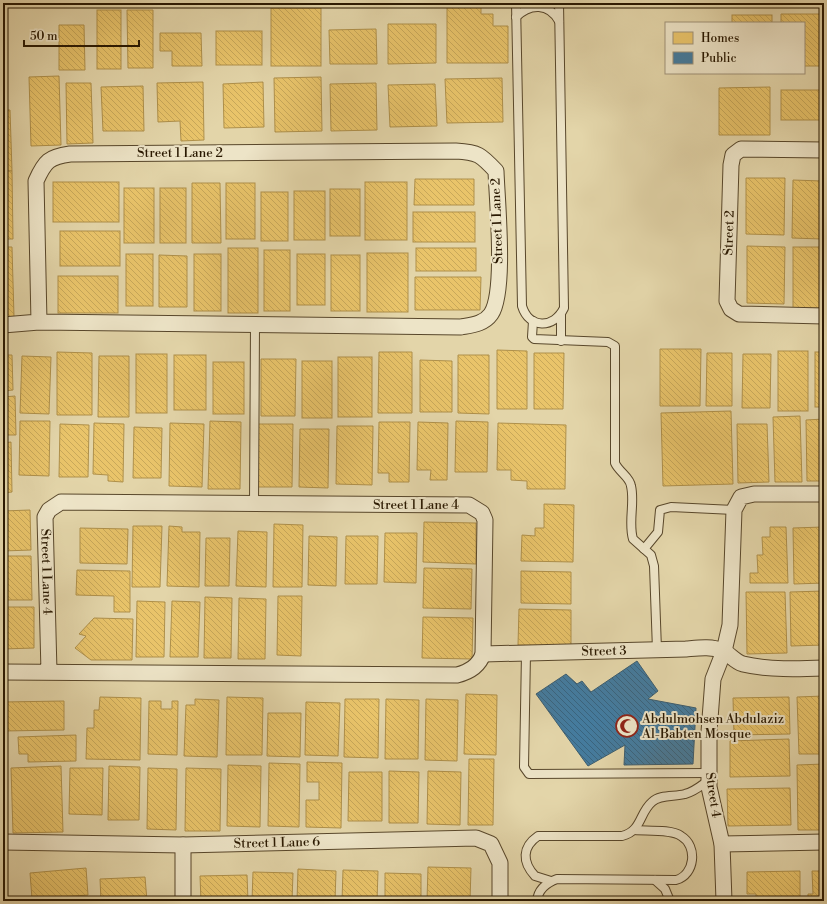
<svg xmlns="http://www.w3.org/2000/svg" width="827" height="904" font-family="'Libre Bodoni',serif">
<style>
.homes{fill:url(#homes-back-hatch);stroke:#af904a}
.public{fill:url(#public-back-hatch);stroke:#3d5d6e}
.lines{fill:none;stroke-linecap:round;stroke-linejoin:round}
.service-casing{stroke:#58472b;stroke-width:10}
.minor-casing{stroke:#58472b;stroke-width:17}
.service{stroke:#ede4c7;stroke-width:8}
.minor{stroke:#ede4c7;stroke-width:15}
.labels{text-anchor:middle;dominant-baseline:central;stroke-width:4;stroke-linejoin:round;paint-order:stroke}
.street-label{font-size:13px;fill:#291801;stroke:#ede4c7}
.poi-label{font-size:13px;fill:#291801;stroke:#ede4c7;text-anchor:start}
</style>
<defs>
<pattern id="homes-back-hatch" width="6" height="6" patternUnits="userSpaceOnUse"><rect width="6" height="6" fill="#e9c46a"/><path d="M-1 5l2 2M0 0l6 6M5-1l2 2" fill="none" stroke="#c8a85a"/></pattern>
<pattern id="public-back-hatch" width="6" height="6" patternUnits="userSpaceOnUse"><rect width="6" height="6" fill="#457b9d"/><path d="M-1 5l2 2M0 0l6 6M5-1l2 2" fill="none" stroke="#3a647e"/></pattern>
</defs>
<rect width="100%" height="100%" fill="#e3d5a9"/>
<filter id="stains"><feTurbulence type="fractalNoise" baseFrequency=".005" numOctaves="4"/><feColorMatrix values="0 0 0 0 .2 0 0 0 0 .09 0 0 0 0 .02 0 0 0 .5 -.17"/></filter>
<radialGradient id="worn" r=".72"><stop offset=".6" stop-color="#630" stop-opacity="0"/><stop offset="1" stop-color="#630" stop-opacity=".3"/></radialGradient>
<g class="homes">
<path d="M447,3H481V14H493V26H508V63H447Z"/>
<rect x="271" y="8" width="50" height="58"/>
<rect x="97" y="10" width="24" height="59"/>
<path d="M127,10H153V68H128Z"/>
<path d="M781,14H824V66H804V23H781Z"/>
<rect x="732" y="15" width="40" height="8"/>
<path d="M388,24H436V63L388,64Z"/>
<path d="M59,25H84L85,70H59Z"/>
<path d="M376,29L377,64H330L329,30Z"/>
<rect x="216" y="31" width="46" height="34"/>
<path d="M160,33H201L202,66H172V51H160Z"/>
<path d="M59,76L61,145L31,146L29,77Z"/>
<path d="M321,77L322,131L275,132L274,78Z"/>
<path d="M502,78L503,122L447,123L445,79Z"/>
<path d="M203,82L204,140L181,141L180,121L158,122L157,83Z"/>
<path d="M263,82L264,127L224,128L223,84Z"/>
<path d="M66,83H91L93,143L67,144Z"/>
<path d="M376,83L377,130L331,131L330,84Z"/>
<path d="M435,84L437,126L390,127L388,85Z"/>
<path d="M143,86L144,131H103L101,87Z"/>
<path d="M770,87V135H719V88Z"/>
<rect x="781" y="90" width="43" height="30"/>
<path d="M3,110H10L12,171H3Z"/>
<path d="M3,171H12L13,239H3Z"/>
<path d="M746,178H785L784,235L746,234Z"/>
<path d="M415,179H474V205H414Z"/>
<path d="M793,180L822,181V239L792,238Z"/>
<rect x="53" y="182" width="66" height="40"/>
<rect x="365" y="182" width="42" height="58"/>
<path d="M192,183H220L221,243H192Z"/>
<rect x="226" y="183" width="29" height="56"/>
<rect x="124" y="188" width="30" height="55"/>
<rect x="160" y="188" width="26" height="55"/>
<rect x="330" y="189" width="30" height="47"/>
<rect x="294" y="191" width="31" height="49"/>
<rect x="261" y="192" width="27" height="49"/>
<rect x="413" y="212" width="62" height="30"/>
<rect x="60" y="231" width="60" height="35"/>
<path d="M747,246L785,247L784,304L747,303Z"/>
<path d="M3,247H12L14,317H3Z"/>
<rect x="793" y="247" width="31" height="61"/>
<rect x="228" y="248" width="30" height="65"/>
<rect x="416" y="248" width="60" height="23"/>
<rect x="264" y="250" width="26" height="61"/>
<rect x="367" y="253" width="41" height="59"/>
<rect x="126" y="254" width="27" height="52"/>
<rect x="194" y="254" width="27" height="57"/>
<rect x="297" y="254" width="28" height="51"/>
<path d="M159,255L187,256V307H159Z"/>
<rect x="331" y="255" width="29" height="56"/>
<rect x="58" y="276" width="60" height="37"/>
<path d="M415,277H481L480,310H415Z"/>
<path d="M660,349H701L700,406H660Z"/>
<path d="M497,350L527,351V409H497Z"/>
<rect x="778" y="351" width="30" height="60"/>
<path d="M57,352L92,353V415H57Z"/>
<path d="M379,352H412V413H378Z"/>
<rect x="815" y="352" width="9" height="55"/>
<path d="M534,353H564L563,409H534Z"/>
<path d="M707,353H732V406H706Z"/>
<rect x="136" y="354" width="31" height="59"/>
<path d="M743,354H771L770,408H742Z"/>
<path d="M3,355H12L13,390L3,391Z"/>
<rect x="174" y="355" width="32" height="55"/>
<path d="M458,355H489V414L458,413Z"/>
<path d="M22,356L51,357L49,414L20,413Z"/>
<path d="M99,356H129V417H98Z"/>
<rect x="338" y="357" width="34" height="60"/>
<path d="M261,359H296L295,416H261Z"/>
<path d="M420,360L452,361V412H420Z"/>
<rect x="302" y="361" width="30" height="57"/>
<rect x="213" y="362" width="31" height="52"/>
<path d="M15,396L16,435H3V397Z"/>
<path d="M731,411L733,484L663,486L661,413Z"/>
<path d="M800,416L802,482H775L773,417Z"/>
<path d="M824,419V481H807L806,420Z"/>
<path d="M20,421H50L49,476L19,475Z"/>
<path d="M210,421L241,422L240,489H208Z"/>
<path d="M456,421L488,422L487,472H455Z"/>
<path d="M379,422H410L409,482H389V473H378Z"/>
<path d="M418,422L448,423L447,480H430L431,470H417Z"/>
<path d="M94,423L124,424L123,482L108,481V475L93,474Z"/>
<path d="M170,423L204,424L202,487L169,486Z"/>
<path d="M498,423L566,425L565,489H527V481L511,480V470H497Z"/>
<path d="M60,424L89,425L88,477H59Z"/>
<path d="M258,424H293L292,487H257Z"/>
<path d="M737,424H767L769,482L738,483Z"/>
<path d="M337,426H373L372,485L336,484Z"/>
<path d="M134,427L162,428L161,478H133Z"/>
<path d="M300,429H329L328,488L299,487Z"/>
<path d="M11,442L12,492L3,493V443Z"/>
<path d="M544,504L574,505L573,562L521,561L522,535L535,536V528H544Z"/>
<path d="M30,510L31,550L3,551V511Z"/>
<path d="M424,522L476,523V564L423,562Z"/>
<path d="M274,524L303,525L302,587H273Z"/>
<path d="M133,526H162L160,587H132Z"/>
<path d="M169,526L182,527V532H200L199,587L167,586Z"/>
<path d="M770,527H786L788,583H750V573H758L757,555H763L762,537H770Z"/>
<path d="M823,527L824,583L794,584L793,528Z"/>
<path d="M80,528L128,529L127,564L80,563Z"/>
<path d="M238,531L267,532L266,587L236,586Z"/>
<path d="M385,533H417L416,583L384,582Z"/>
<path d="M309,536L337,537L336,586L308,585Z"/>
<path d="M346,536H378L377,584H345Z"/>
<path d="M206,538H230L229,586H205Z"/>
<path d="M3,556H31L32,600H3Z"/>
<path d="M424,568L472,569L471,609L423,608Z"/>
<path d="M77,570L130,571V612H114V596L76,595Z"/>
<path d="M521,571L571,572V604L521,603Z"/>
<path d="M824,591V645L791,646L790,592Z"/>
<path d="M746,592H785L787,653L747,654Z"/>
<path d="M278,596H302L301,656L277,655Z"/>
<path d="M205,597L232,598L231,658H204Z"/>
<path d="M239,598L266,599L265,659H238Z"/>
<path d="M137,601L165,602L164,657H136Z"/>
<path d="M172,601L200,602L198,657H170Z"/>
<path d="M3,607H34V648L3,649Z"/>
<path d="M519,609L571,610V646L518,645Z"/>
<path d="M423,617L473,618L472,659L422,658Z"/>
<path d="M94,618L133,619L132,660H91L75,648L86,636L79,634Z"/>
<path d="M466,694L497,695L496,755L464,754Z"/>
<path d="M824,696V754H799L797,697Z"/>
<path d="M100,697L141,698L140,760L86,759L87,728H94V710H99Z"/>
<path d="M227,697L263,698L262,755H226Z"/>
<path d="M789,697L790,734L734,735L733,698Z"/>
<path d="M195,699L219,700L217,757L184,756L186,705H195Z"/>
<path d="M345,699H379L378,758L344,757Z"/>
<path d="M386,699L419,700L418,759H385Z"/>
<path d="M426,699L458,700L457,761L425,760Z"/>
<path d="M64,701V730L3,731V702Z"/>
<path d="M149,701H161V709H172V701H178L177,755L148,754Z"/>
<path d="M306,702L340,703L338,756L305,755Z"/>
<path d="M268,713H301L300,757L267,756Z"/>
<path d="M76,735V761L28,762V754H19L18,737Z"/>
<path d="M789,739L790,776L730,777V741Z"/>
<path d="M469,759H494L493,825H468Z"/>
<path d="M307,762L342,763L341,828L306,827V800H319V782H307Z"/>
<path d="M269,763L300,764L299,827L268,826Z"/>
<path d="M824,764V830H798L797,765Z"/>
<path d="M228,765L261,766L260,827L227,826Z"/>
<path d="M61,766L63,832L13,833L11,768Z"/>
<path d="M109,766L140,767L139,820H108Z"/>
<path d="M70,768H103L102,815L69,814Z"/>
<path d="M148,768L177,769L176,830L147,829Z"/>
<path d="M186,768L221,769L220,831H185Z"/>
<path d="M389,771L419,772L418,823H389Z"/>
<path d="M428,771L461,772L460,825L427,824Z"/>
<path d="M349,772H382V821H348Z"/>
<path d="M790,788L791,825L728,826L727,789Z"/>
<path d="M428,867L471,868L470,901H427Z"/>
<path d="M86,868L88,895L32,899L30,873Z"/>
<path d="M298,869L336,871L335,901H297Z"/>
<path d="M343,870L378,871L377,901H342Z"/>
<path d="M800,871V901H756V894H747V872Z"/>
<path d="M812,871H824V901H808V894H813Z"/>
<path d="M253,872L293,873L292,901H252Z"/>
<path d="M385,873L421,874V901H385Z"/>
<path d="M247,875L248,901H201L200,876Z"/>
<path d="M145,877L147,901H101L100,879Z"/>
</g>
<path class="public" d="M637,661L658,691L648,699L696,708L693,764L624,765L625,745L588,766L536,694L566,674L577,684L582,681L591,692Z"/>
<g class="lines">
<g class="service-casing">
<g id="service">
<path d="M516,3L522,306C529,329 554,329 564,308L559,3"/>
<path d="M516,17C530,3 549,3 559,21"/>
<path d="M533,321L532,337L534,339L608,342L615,346V463C619,472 630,477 631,486C635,503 628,522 633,539L651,555L654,566L657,650"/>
<path d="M561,341V314"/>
<path d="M254,504L255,325"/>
<path d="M644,549L658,532L660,510L671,507L734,510"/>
<path d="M526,653L524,767L529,774L709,773"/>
<path d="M655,880L665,889L670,901"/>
<path d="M551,881L535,876C522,862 522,847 538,836H622C642,831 639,813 652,802C660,794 675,797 685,794C694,792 702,785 709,780"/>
<path d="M537,901C538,889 546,883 557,879L676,880C695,875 698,846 681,836C672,829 646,831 635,830"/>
</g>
</g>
<g class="minor-casing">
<g id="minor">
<path d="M824,150L741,149L733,155L731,165L727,301L731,309L739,314L824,316"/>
<path d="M3,325L39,322L461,327C472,325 484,324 491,314C506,292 497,201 496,171C481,155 478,152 456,151L70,154C49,157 45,161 36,181L39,322"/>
<path id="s1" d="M483,654L686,649C698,648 711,646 723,651C730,654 734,661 743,664C768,670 799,669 824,668"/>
<path id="s2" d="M3,672L457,675C469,672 479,666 483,654L485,520L482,513L469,505L61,502L49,510L45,517L49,672"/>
<path id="s3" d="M3,842L183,845L476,838L491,844L500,863V901"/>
<path d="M722,844L824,842"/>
<path d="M183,845V901"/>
<path d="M724,901L722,844L709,787V732L713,679L724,651L730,625L734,510L741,497L754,494H824"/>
</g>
</g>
<use href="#service" class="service"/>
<use href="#minor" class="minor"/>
</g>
<defs>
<g id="mosque-ring" transform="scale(1.15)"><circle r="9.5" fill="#ede4c7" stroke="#8f2418" stroke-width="1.5"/><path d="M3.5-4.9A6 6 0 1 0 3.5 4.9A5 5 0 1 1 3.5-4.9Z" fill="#8f2418"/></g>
</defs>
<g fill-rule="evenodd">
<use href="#mosque-ring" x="627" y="726"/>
</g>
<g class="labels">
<g class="street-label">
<text x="180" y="153">Street 1 Lane 2</text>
<text transform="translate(497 221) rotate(-92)">Street 1 Lane 2</text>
<text transform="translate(729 233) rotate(-88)">Street 2</text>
<text x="416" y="505">Street 1 Lane 4</text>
<text stroke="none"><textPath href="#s2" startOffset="1131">Street 1 Lane 4</textPath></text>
<text stroke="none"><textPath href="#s1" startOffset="121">Street 3</textPath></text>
<text transform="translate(713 795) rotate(82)">Street 4</text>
<text stroke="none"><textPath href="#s3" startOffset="274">Street 1 Lane 6</textPath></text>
</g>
<g class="poi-label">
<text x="642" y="719">Abdulmohsen Abdulaziz<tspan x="642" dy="15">Al-Babten Mosque</tspan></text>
</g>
</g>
<rect width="827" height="904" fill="none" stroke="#e3d5a9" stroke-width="16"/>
<rect x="4" y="4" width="819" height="896" fill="none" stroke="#291801" stroke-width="2"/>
<rect x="8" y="8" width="811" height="888" fill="none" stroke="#291801"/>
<rect x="665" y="22" width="140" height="52" fill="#ede4c7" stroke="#9f9278"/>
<rect x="673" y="32" width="20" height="12" fill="#e9c46a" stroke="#9f9278"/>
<text x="701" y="42" font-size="12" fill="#291801">Homes</text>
<rect x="673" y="52" width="20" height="12" fill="#457b9d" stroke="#9f9278"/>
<text x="701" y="62" font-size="12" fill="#291801">Public</text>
<path d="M24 40v6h115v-6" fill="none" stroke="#291801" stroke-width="2"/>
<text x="30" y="40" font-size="12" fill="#291801" stroke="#ede4c7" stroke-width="3" paint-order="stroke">50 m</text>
<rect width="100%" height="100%" filter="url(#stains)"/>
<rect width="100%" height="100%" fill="url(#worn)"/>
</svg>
